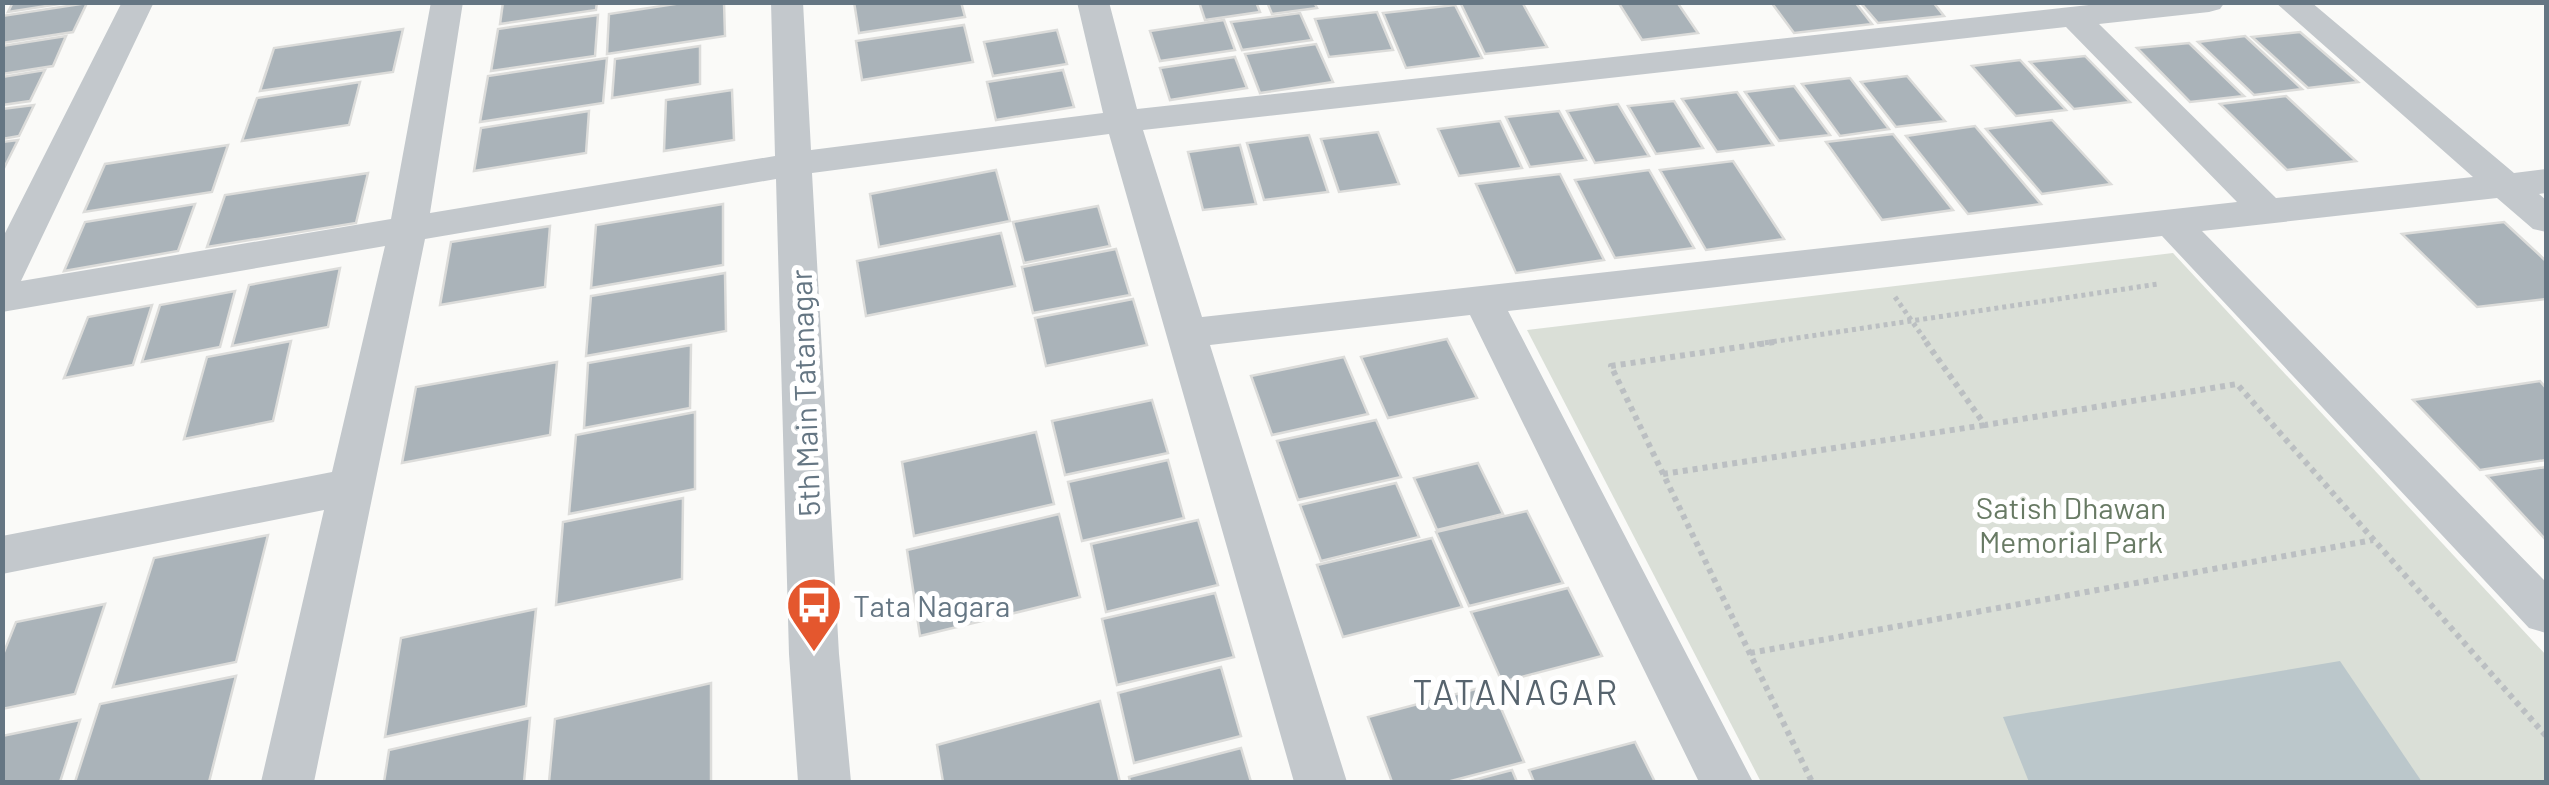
<svg xmlns="http://www.w3.org/2000/svg" width="2549" height="785" font-family="Barlow,sans-serif">
<style>
.green{fill:#dadfd7}
.water{fill:#bbc7cb}
.building{fill:#aab3b9;stroke:#dcdcda;stroke-width:2.5}
.lines{fill:none;stroke-linecap:round;stroke-linejoin:round}
.path-far1{stroke:#bbbfc2;stroke-width:5;stroke-dasharray:4 4;stroke-linecap:butt}
.path{stroke:#bbbfc2;stroke-width:6;stroke-dasharray:5 5;stroke-linecap:butt}
.minor{fill:#c3c8cc;fill-rule:evenodd}
.labels{text-anchor:middle;dominant-baseline:central;stroke-width:10;stroke-linejoin:round;paint-order:stroke}
.street-label{font-size:30px;fill:#657683;stroke:#fff}
.park-label{font-size:30px;fill:#687a64;stroke:#fff}
.poi-label{font-size:30px;fill:#657683;stroke:#fff;text-anchor:start}
.quarter-label{font-size:35px;letter-spacing:2.5px;fill:#57646e;stroke:#fff}
</style>
<rect width="100%" height="100%" fill="#fafaf8"/>
<path class="green" d="M2173,253L2546,655V782H1761L1527,330Z"/>
<path class="water" d="M2340,661L2422,782H2029L2003,717Z"/>
<g class="building">
<path d="M13,2H72L8,12Z"/>
<path d="M503,2H597L596,10L500,24Z"/>
<path d="M688,2H724L725,36L607,54L609,14Z"/>
<path d="M854,2H961L965,17L859,33Z"/>
<path d="M1199,2H1256L1260,12L1205,20Z"/>
<path d="M1267,2H1314L1317,8L1272,14Z"/>
<path d="M1460,2H1522L1547,47L1485,54Z"/>
<path d="M1618,2H1677L1698,33L1642,40Z"/>
<path d="M1771,2H1855L1872,24L1794,33Z"/>
<path d="M1860,2H1933L1944,16L1878,23Z"/>
<path d="M87,3L73,32L2,43V16Z"/>
<path d="M1455,5L1482,58L1406,68L1383,13Z"/>
<path d="M1377,12L1393,50L1329,57L1315,19Z"/>
<path d="M1300,13L1312,40L1242,50L1231,22Z"/>
<path d="M598,15L595,56L491,71L498,29Z"/>
<path d="M1224,20L1235,50L1160,61L1150,31Z"/>
<path d="M964,25L973,62L862,80L856,41Z"/>
<path d="M403,29L393,72L260,91L274,48Z"/>
<path d="M1057,30L1067,64L993,76L984,42Z"/>
<path d="M2300,32L2358,82L2308,88L2252,37Z"/>
<path d="M66,36L53,66L2,74V46Z"/>
<path d="M2245,36L2302,89L2254,95L2198,42Z"/>
<path d="M2189,43L2244,96L2190,102L2137,48Z"/>
<path d="M1316,44L1333,82L1260,93L1245,54Z"/>
<path d="M700,46V84L612,98L615,59Z"/>
<path d="M2085,56L2130,102L2074,109L2030,62Z"/>
<path d="M1235,57L1247,88L1170,100L1160,68Z"/>
<path d="M607,58L603,103L480,122L488,76Z"/>
<path d="M2020,60L2066,110L2016,116L1972,66Z"/>
<path d="M45,70L30,101L2,105V77Z"/>
<path d="M1063,70L1074,107L996,120L987,82Z"/>
<path d="M1907,76L1945,121L1896,127L1861,82Z"/>
<path d="M1850,78L1889,129L1840,136L1802,84Z"/>
<path d="M360,82L349,125L242,141L257,98Z"/>
<path d="M1794,86L1830,135L1779,141L1745,92Z"/>
<path d="M732,90L734,140L664,151L666,100Z"/>
<path d="M1737,92L1773,145L1717,152L1682,99Z"/>
<path d="M2286,96L2356,161L2287,170L2220,104Z"/>
<path d="M1674,101L1703,148L1656,154L1628,106Z"/>
<path d="M1618,104L1649,156L1595,163L1567,111Z"/>
<path d="M34,105L19,136L2,139V109Z"/>
<path d="M589,111L586,153L474,171L481,128Z"/>
<path d="M1559,111L1586,160L1530,167L1506,117Z"/>
<path d="M2052,120L2111,184L2042,194L1986,129Z"/>
<path d="M1500,121L1522,168L1459,176L1438,129Z"/>
<path d="M1975,126L2041,204L1968,214L1906,136Z"/>
<path d="M1378,132L1399,184L1339,192L1321,139Z"/>
<path d="M1893,134L1953,210L1882,220L1826,142Z"/>
<path d="M1309,135L1328,192L1264,200L1247,143Z"/>
<path d="M18,140L2,172V142Z"/>
<path d="M228,145L212,192L84,212L105,164Z"/>
<path d="M1240,145L1256,204L1203,210L1188,152Z"/>
<path d="M1733,161L1784,239L1706,250L1660,170Z"/>
<path d="M996,170L1010,221L879,247L870,194Z"/>
<path d="M1649,170L1694,248L1615,258L1575,180Z"/>
<path d="M368,173L356,223L207,247L225,195Z"/>
<path d="M1560,174L1604,260L1516,273L1476,184Z"/>
<path d="M195,204L178,251L64,271L85,222Z"/>
<path d="M723,204V265L591,288L596,225Z"/>
<path d="M1098,206L1110,246L1024,263L1013,222Z"/>
<path d="M2504,222L2546,261V299L2477,307L2402,234Z"/>
<path d="M550,226L545,287L440,305L451,242Z"/>
<path d="M1001,233L1015,286L866,316L857,261Z"/>
<path d="M1116,249L1130,295L1033,313L1022,267Z"/>
<path d="M340,268L328,327L232,346L249,285Z"/>
<path d="M725,273L726,331L586,356L591,296Z"/>
<path d="M235,291L220,347L142,362L160,305Z"/>
<path d="M1133,299L1147,345L1046,366L1035,318Z"/>
<path d="M152,305L133,365L64,378L88,317Z"/>
<path d="M1447,339L1477,398L1388,418L1361,357Z"/>
<path d="M291,341L273,421L184,439L207,357Z"/>
<path d="M691,345L690,408L584,428L588,363Z"/>
<path d="M1344,357L1368,414L1272,435L1251,376Z"/>
<path d="M557,362L550,435L402,463L416,387Z"/>
<path d="M2540,381L2546,388V460L2480,470L2413,400Z"/>
<path d="M1152,400L1168,453L1065,475L1052,421Z"/>
<path d="M695,412V489L569,514L576,435Z"/>
<path d="M1376,420L1401,477L1298,500L1277,441Z"/>
<path d="M1036,432L1054,504L914,536L902,462Z"/>
<path d="M1168,460L1184,518L1082,541L1068,482Z"/>
<path d="M1478,463L1503,514L1437,530L1414,478Z"/>
<path d="M2546,467V540L2487,476Z"/>
<path d="M1396,483L1419,537L1321,561L1300,505Z"/>
<path d="M683,498L682,579L556,605L563,522Z"/>
<path d="M1527,511L1563,583L1469,606L1436,532Z"/>
<path d="M1059,514L1080,597L920,636L907,550Z"/>
<path d="M1198,520L1218,585L1106,612L1091,544Z"/>
<path d="M268,535L236,662L113,687L154,558Z"/>
<path d="M1432,538L1462,607L1343,637L1317,565Z"/>
<path d="M1568,588L1602,656L1502,682L1471,612Z"/>
<path d="M1215,593L1234,657L1117,685L1102,619Z"/>
<path d="M105,604L75,694L2,709V657L16,622Z"/>
<path d="M536,609L526,706L385,737L401,638Z"/>
<path d="M1221,667L1241,736L1134,763L1118,693Z"/>
<path d="M236,676L209,782H75L100,704Z"/>
<path d="M711,683V782H549L555,719Z"/>
<path d="M1491,685L1524,762L1447,782H1392L1368,717Z"/>
<path d="M1100,701L1120,782H943L937,745Z"/>
<path d="M530,718L524,782H384L389,750Z"/>
<path d="M80,720L60,782H2V736Z"/>
<path d="M1635,742L1655,782H1534L1529,770Z"/>
<path d="M1241,748L1251,782H1130L1129,777Z"/>
<path d="M1512,770L1517,782H1466Z"/>
</g>
<g class="lines">
<g class="path-far1">
<path d="M1895,297L1928,344"/>
<path d="M1757,344L2158,284"/>
</g>
<g class="path">
<path d="M1774,342L1611,366L1812,782"/>
<path d="M1926,342L1985,425L2237,384L2546,736"/>
<path d="M1663,474L1985,425"/>
<path d="M1750,653L2373,540"/>
</g>
<path class="minor" d="M122,2H154L21,281L391,219L431,2H463L430,213L775,156L771,2H803L811,150L1103,113L1077,2H1109L1137,109L2116,2H2225L2220,9L2209,12L2099,24L2276,198L2473,177L2275,2H2311L2514,173L2546,169V193L2539,194L2546,200V232L2533,229L2497,198L2202,231L2546,582V633L2529,628L2162,236L1508,311L1753,782H1699L1470,315L1210,345L1347,782H1294L1109,134L812,173L839,654L851,782H798L789,654L776,179L425,239L314,782H261L324,510L2,574V536L332,472L385,246L2,312V239ZM2066,27L2237,202L1202,317L1143,130Z"/>
</g>
<defs>
<g id="bus-pin" transform="scale(2.875)"><path d="M0 17L-7.5 6A9.5 9.5 0 1 1 7.5 6Z" fill="#e4572e" stroke="#fff"/><path d="M-5-6H5V4H4V6H2V4H-2V6H-4V4H-5ZM-3.5-4V0h7V-4ZM-3.5 1.2v1.5H-2V1.2ZM2 1.2v1.5H3.5V1.2Z" fill="#fff"/></g>
</defs>
<g fill-rule="evenodd">
<use href="#bus-pin" x="814" y="605"/>
</g>
<g class="labels">
<g class="street-label">
<text transform="translate(804 393) rotate(-92)">5th Main Tatanagar</text>
</g>
<g class="park-label">
<text x="2071" y="507">Satish Dhawan<tspan x="2071" dy="34">Memorial Park</tspan></text>
</g>
<g class="poi-label">
<text x="853" y="605">Tata Nagara</text>
</g>
<g class="quarter-label">
<text x="1516" y="691">TATANAGAR</text>
</g>
</g>
<rect width="2549" height="785" fill="none" stroke="#657683" stroke-width="10"/>
</svg>
